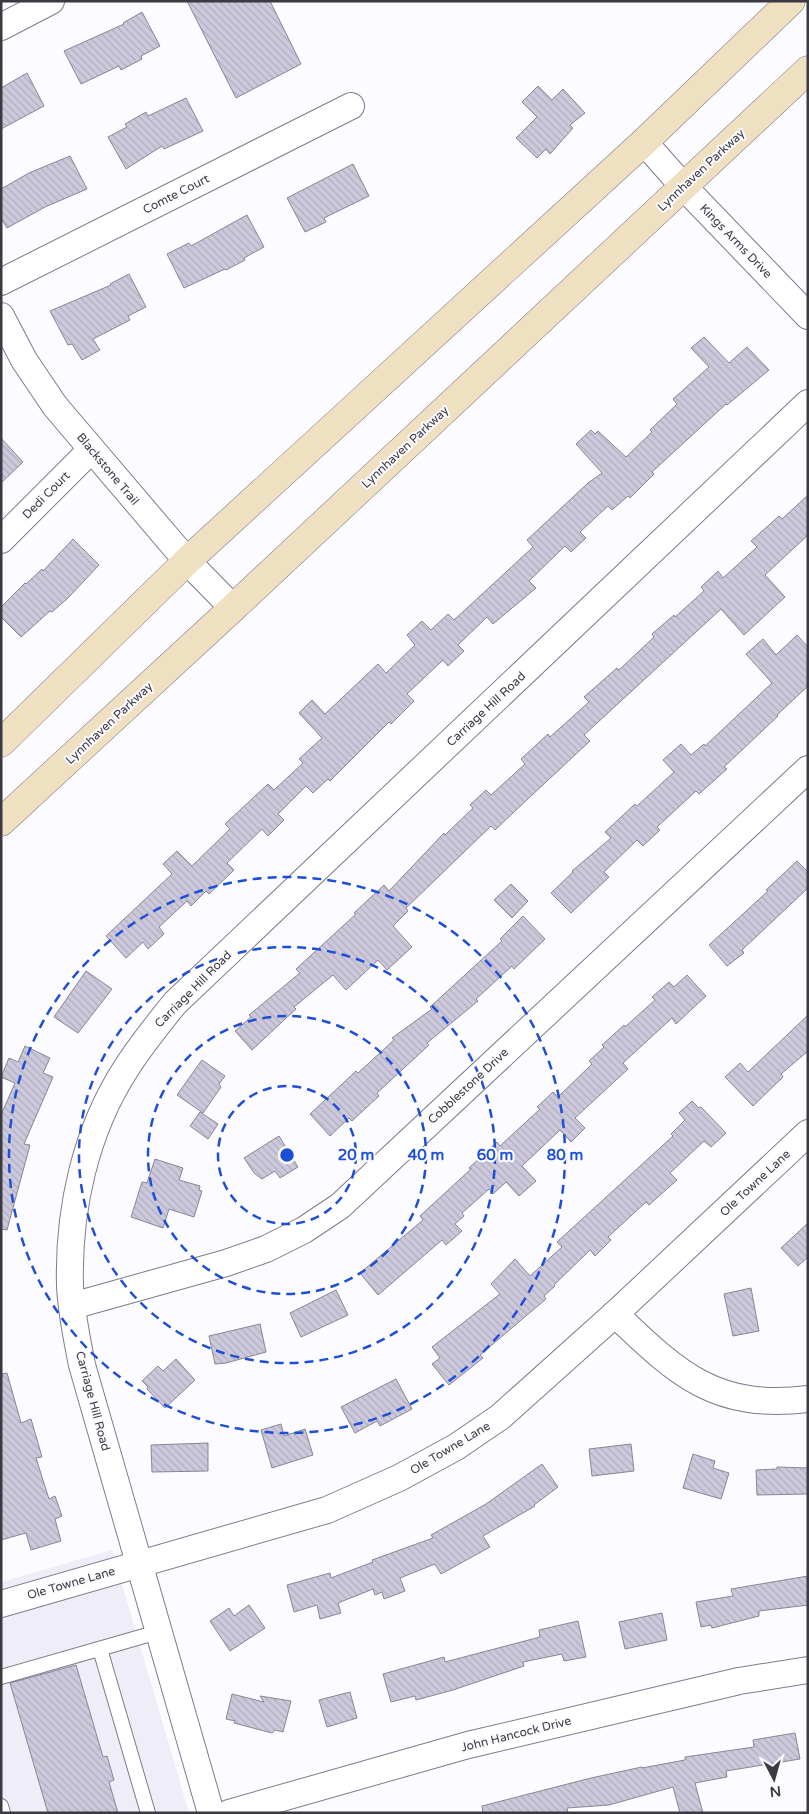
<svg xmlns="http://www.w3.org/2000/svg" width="809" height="1814" font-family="'Varela Round',sans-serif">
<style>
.built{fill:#efedf8}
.building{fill:url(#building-back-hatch);stroke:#898597}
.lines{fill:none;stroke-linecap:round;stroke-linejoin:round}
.service-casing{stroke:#7f7b8d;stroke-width:16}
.minor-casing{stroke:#7f7b8d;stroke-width:28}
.secondary-casing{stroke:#7f7b8d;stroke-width:29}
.service{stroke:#fff;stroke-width:14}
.minor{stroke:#fff;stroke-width:26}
.secondary{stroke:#efe0c1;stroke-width:28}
.ring{fill:none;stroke:#1d4ed8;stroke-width:2.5;stroke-dasharray:9 6}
.labels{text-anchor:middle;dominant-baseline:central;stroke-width:4;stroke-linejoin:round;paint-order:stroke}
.street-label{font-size:12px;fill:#3b3941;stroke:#fcfbff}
.centre{fill:#1d4ed8;stroke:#fcfbff;stroke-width:2.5}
.ring-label{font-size:15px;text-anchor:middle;font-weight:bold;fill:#1d4ed8;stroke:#fcfbff;stroke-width:4;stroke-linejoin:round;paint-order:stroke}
</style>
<defs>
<pattern id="building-back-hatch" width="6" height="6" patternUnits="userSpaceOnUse" patternTransform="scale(1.25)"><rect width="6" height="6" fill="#cdc9dc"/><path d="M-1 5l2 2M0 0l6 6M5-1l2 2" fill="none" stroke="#b1adbe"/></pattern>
</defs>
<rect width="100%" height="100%" fill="#fcfbff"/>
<path class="built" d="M112,1550L189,1813H1V1582Z"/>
<g class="building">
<path d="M187,1H270L301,64L236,98Z"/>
<path d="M142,12L160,46L141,56L142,59L121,70L119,66L81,84L64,51L124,24L123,23Z"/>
<path d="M27,73L44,106L1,129V88Z"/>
<path d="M538,86L552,100L563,89L585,113L570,125L573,128L550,154L546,149L537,158L516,138L537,117L522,102Z"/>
<path d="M186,98L203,131L164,149L162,146L126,169L108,137L127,127L125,124L146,112L148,116Z"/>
<path d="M70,156L87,189L45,207L7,228L1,218V189L29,173Z"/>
<path d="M353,164L369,196L324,218L326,222L305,232L287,198Z"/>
<path d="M247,215L264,247L244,258L245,260L226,270L225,269L184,288L167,254L189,243L191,246Z"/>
<path d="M129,274L146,307L128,316L130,320L93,339L100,350L82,360L72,344L68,345L50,311L111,285L110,284Z"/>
<path d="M704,337L729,363L747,347L769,370L727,405L726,404L652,472L654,474L630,498L628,496L612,510L608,506L580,532L586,538L571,552L565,546L529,581L536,588L493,624L487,617L458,645L464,651L448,666L443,660L407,694L414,701L391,724L389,722L330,781L328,779L313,793L306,786L278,814L284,820L268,836L262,829L227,863L234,870L209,894L206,891L191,906L187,901L159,927L164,934L148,949L143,942L126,958L106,936L172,874L163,864L177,851L192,866L230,829L225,824L268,784L274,790L303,763L299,759L322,738L299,713L312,700L325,714L378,664L386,673L415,645L407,635L422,621L431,630L448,614L454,620L492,585L533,547L527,540L588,483L602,473L576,444L591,430L595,434L598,431L626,457L652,432L650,430L677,404L673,399L709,367L691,348Z"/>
<path d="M1,438L23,462L1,483Z"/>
<path d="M808,495V535L765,575L785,597L744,635L721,609L584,735L590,741L531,796L495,830L491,826L406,908L408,911L393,926L412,947L387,970L378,960L346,990L333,975L294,1007L296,1009L252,1050L235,1031L251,1017L249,1015L300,973L296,969L356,914L354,913L384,885L389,891L444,833L445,835L473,808L470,805L486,790L491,795L525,764L521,759L548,734L550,737L589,702L584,697L617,668L619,670L654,637L652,634L674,615L675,617L704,591L701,587L718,571L723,578L757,547L751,541L779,516L782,519Z"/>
<path d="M73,539L99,565L68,598L52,612L50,611L21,637L1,617V607L25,583L26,584L42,569L43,571Z"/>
<path d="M797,635L808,647V686L777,715L778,716L724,767L727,769L699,794L696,791L657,827L660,830L643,846L637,840L604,872L609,877L571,913L551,893L573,872L572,871L611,838L605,832L635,804L637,806L674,772L663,760L681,744L691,755L704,744L705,746L772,683L746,654L763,639L776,655Z"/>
<path d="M797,861L808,872V888L742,950L744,953L727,966L709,945L768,891L766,890Z"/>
<path d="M511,884L528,901L512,918L494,900Z"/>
<path d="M523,916L545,939L514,969L512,966L476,999L478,1001L427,1043L429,1045L377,1093L379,1096L352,1121L349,1118L330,1136L310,1114L356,1071L358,1073L394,1040L392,1038L432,1009L430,1007L502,941L500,939Z"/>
<path d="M86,971L112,989L78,1033L54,1017Z"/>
<path d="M687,975L706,996L676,1024L672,1018L623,1063L628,1069L575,1118L585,1128L571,1142L560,1130L522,1166L536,1181L519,1196L506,1182L493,1194L489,1189L462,1213L464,1216L455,1224L462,1231L446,1245L442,1240L378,1295L360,1273L423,1220L420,1216L471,1169L469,1168L497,1142L500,1146L540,1109L537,1107L553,1092L558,1097L592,1064L589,1061L604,1047L602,1045L624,1025L625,1027L655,1000L652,997L669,982L674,987Z"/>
<path d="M808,1015V1051L781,1074L783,1077L753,1106L725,1077L740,1063L748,1072Z"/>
<path d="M25,1046L50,1058L43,1073L53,1077L24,1144L30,1145L7,1230L1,1229V1115L15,1083L1,1077L9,1058L18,1062Z"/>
<path d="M202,1060L225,1076L219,1084L221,1087L203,1113L177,1095Z"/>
<path d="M692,1101L699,1108L701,1107L726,1133L711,1147L704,1141L670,1173L677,1180L649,1205L646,1202L608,1237L611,1240L595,1256L590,1250L554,1285L555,1286L544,1296L546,1299L480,1355L483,1358L449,1385L432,1364L440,1358L432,1347L500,1294L491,1284L515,1259L530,1276L562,1247L557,1242L673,1136L671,1134L685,1120L679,1113Z"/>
<path d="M200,1112L218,1124L208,1139L190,1126Z"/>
<path d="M279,1136L298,1167L280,1178L275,1171L262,1179L254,1173L244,1158Z"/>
<path d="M155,1159L183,1168L179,1180L200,1186L199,1190L202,1191L194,1217L169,1209L163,1228L131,1217L142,1182L147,1183Z"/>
<path d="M808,1223V1257L798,1266L781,1248Z"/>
<path d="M751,1288L759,1331L733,1336L724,1294Z"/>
<path d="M336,1290L348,1315L301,1337L290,1313Z"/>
<path d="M260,1324L266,1352L226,1363L215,1364L209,1336Z"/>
<path d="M176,1359L195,1380L165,1408L147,1389L148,1387L142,1381L158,1366L163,1371Z"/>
<path d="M7,1373L21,1423L31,1419L42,1457L36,1458L49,1499L55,1496L62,1516L55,1519L61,1541L31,1550L26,1533L1,1540V1374Z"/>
<path d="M396,1379L412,1409L380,1426L377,1421L355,1433L341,1407Z"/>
<path d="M281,1424L284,1436L305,1429L313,1455L272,1468L261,1430Z"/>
<path d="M208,1443V1471L152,1472L151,1445Z"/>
<path d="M631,1444L634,1471L592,1476L589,1449Z"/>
<path d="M693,1454L715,1461L713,1468L729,1473L721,1499L683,1488Z"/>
<path d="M542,1464L558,1487L534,1505L535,1506L483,1536L490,1547L441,1574L435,1564L400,1578L405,1591L384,1599L382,1592L375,1595L373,1589L338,1603L341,1613L320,1619L317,1605L294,1612L287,1585L330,1573L331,1578L373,1562L372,1560L433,1538L431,1535L486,1504Z"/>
<path d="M777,1467L808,1468V1494L757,1495L756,1470L777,1469Z"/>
<path d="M808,1576V1605L759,1611V1616L712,1628L711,1625L701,1627L696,1602L733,1596L731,1589Z"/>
<path d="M249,1605L265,1628L230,1651L210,1621L229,1608L234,1616Z"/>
<path d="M662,1613L667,1640L625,1649L619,1622Z"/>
<path d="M578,1621L586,1657L564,1661L562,1654L523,1662L524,1666L453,1690L416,1700L415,1696L391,1702L383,1674L444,1657L445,1662L540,1637L539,1630Z"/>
<path d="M76,1665L103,1757L107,1756L114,1780L109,1782L118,1813H48L10,1683Z"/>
<path d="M350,1692L357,1718L327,1727L319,1700Z"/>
<path d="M232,1694L264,1702L260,1696L291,1701L283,1732L275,1730L272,1733L234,1723L235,1721L226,1719Z"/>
<path d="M795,1733L800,1759L726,1771L727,1777L695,1783L703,1813H680L673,1787L609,1805L567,1808L568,1813H483L482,1806L591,1778L642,1767V1768L685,1760V1757L754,1747L753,1740Z"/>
</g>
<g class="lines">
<g class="service-casing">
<g id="service">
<path d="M100,1649L148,1813"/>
<path d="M1,1677L158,1632"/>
<path d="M1,1806L3,1813"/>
</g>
</g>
<g class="minor-casing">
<g id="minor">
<path d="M1,27L51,1"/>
<path d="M644,142L683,186L808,316"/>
<path d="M1,282L351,106"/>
<path d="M1,316L24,360L55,406L187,561L233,608"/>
<path d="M1,540L91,450"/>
<path d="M72,1306L226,1263L266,1249L304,1230L340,1206L808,769"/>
<path d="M615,1314C678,1374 715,1410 808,1399"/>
<path d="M1,1604L327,1510L399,1478L456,1447L500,1417L615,1314L808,1133"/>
<path d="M211,1813L82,1365C77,1339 71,1312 70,1285C68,1211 85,1131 127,1067C141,1045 158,1024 175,1003L808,403"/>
<path d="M229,1813L468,1745L739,1681L808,1670"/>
</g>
</g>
<g class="secondary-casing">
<g id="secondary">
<path d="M1,743L187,561L644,142L791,1"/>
<path d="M1,822L233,608L808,70"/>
</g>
</g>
<use href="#service" class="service"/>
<use href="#minor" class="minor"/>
<use href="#secondary" class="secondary"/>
</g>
<g class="ring">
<circle cx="287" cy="1155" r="69"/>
<circle cx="287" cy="1155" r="139"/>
<circle cx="287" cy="1155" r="208"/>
<circle cx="287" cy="1155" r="278"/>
</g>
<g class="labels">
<g class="street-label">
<text transform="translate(701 170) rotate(-43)">Lynnhaven Parkway</text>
<text transform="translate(176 194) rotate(-27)">Comte Court</text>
<text transform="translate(736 241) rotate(46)">Kings Arms Drive</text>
<text transform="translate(405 447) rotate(-43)">Lynnhaven Parkway</text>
<text transform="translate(108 469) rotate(50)">Blackstone Trail</text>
<text transform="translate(46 495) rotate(-45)">Dedi Court</text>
<text transform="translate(486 709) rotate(-43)">Carriage Hill Road</text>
<text transform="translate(109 723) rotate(-43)">Lynnhaven Parkway</text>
<text transform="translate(193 989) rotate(-45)">Carriage Hill Road</text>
<text transform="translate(468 1086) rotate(-43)">Cobblestone Drive</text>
<text transform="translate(755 1183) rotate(-43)">Ole Towne Lane</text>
<text transform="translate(93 1401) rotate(75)">Carriage Hill Road</text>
<text transform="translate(450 1448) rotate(-31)">Ole Towne Lane</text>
<text transform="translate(71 1583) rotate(-16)">Ole Towne Lane</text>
<text transform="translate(516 1734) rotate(-14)">John Hancock Drive</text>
</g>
</g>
<circle cx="287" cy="1155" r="8" class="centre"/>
<g class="ring-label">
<text x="356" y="1160">20 m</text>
<text x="426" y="1160">40 m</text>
<text x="495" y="1160">60 m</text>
<text x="565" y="1160">80 m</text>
</g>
<rect width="809" height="1814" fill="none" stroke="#3b3941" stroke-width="5"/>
<g transform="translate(774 1779) rotate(174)" stroke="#fcfbff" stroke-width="4" paint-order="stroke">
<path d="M0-4L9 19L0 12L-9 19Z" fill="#3b3941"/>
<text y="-8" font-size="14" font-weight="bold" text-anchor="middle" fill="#3b3941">N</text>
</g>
</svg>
